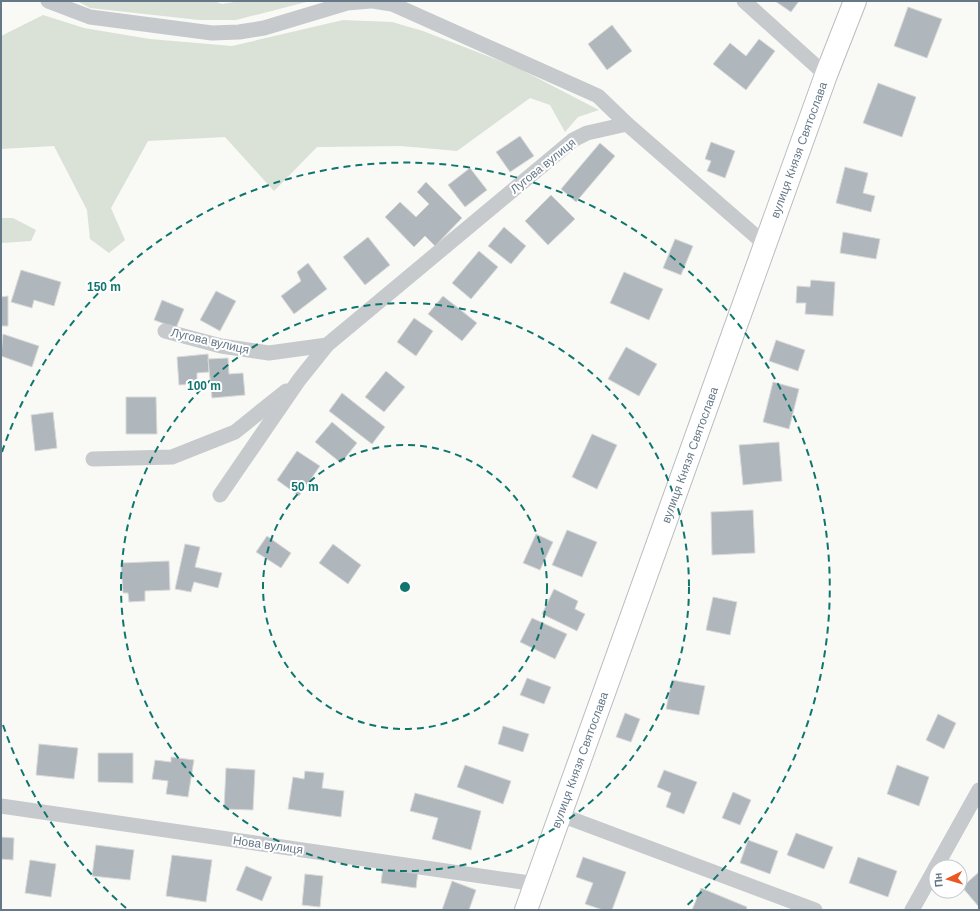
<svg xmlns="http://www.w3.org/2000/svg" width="980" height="911" font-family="Helvetica,sans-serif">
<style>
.green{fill:#dae1d7}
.building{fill:#afb7bd;stroke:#dadad8}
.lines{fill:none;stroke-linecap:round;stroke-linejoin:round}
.primary-casing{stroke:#b9bdc1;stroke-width:24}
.minor{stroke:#c6cacd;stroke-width:15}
.primary{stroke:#fff;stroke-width:22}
.ring{fill:none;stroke:#0f766e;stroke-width:2;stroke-dasharray:7 5}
.labels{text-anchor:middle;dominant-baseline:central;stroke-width:4;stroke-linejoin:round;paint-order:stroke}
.street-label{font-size:12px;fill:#667888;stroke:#fff}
.centre{fill:#0f766e;stroke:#fff;stroke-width:2}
.ring-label{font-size:12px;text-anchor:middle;font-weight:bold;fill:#0f766e;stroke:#fff;stroke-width:4;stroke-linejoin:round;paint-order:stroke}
</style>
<rect width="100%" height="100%" fill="#f9f9f6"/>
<g class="green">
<path d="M77,1H214L222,4L240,1H310L236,20H199L90,8Z"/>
<path d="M43,15L84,28L150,39L232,46L343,20L392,22L423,31L516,67L599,110L578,117L565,132L550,105L530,98L457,151L401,146L317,147L274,191L225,137L148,141L111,208L125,240L109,253L90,239L87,210L54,146L1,149V36Z"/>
<path d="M1,218H13L36,230L31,241L1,243Z"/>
</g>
<g class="building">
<path d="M775,1H799L791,12Z"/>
<path d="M908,7L942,19L927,58L894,46Z"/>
<path d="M612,25L632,51L607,70L588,44Z"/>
<path d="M759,39L775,51L746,90L713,64L730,43L746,56Z"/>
<path d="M878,83L916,97L902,137L863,123Z"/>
<path d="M520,136L534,156L510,172L496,152Z"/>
<path d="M711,142L735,151L725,178L707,171L711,161L705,159Z"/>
<path d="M600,143L615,156L576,202L561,189Z"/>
<path d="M845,167L868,173L863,193L875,196L871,212L836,203Z"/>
<path d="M470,168L487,190L465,207L448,185Z"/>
<path d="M426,182L462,218L435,246L425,236L414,247L385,217L400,202L416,217L429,204L417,192Z"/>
<path d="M551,195L575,219L548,245L525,221Z"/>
<path d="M504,227L526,246L511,264L488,246Z"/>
<path d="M843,232L880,239L876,259L840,253Z"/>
<path d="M368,237L390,265L365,285L343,257Z"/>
<path d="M675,239L693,246L681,275L663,268Z"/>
<path d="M479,251L498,267L471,299L452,283Z"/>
<path d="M308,263L327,289L294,314L281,296L301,281L297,272Z"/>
<path d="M21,270L61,282L54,306L34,300L32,308L11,302Z"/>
<path d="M624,272L663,289L649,320L610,303Z"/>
<path d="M811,280L835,282L833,316L805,314L806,303H796L797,286L810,287Z"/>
<path d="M216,291L236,301L220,331L200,320Z"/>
<path d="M8,296V326H1V297Z"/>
<path d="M443,296L477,323L462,341L428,314Z"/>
<path d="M162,300L184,309L176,328L154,320Z"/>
<path d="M414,318L433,331L416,356L397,342Z"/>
<path d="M3,334L39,346L32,367L1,356Z"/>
<path d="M776,340L805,350L798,371L769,361Z"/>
<path d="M626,347L657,364L639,396L608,379Z"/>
<path d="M208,354L209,372L197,373V384L179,385L177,357Z"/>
<path d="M228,358L229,374L243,373L245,395L212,398L208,359Z"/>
<path d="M386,371L405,387L384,412L365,397Z"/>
<path d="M773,382L799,389L789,429L763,422Z"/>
<path d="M342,393L385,427L372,444L329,411Z"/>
<path d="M126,397H156L157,434H126Z"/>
<path d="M53,412L57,448L35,451L31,415Z"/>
<path d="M332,422L357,443L341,463L315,442Z"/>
<path d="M592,434L617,445L597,489L572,477Z"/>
<path d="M779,442L782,481L743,485L739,445Z"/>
<path d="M297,451L320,466L299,496L277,480Z"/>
<path d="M753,510L755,553L712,555L711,512Z"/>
<path d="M567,530L597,542L582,577L552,565Z"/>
<path d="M536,534L553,542L540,570L523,563Z"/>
<path d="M267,536L291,553L281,568L256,552Z"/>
<path d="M185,544L200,547L195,567L222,573L218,588L194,582L191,592L175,589Z"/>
<path d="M333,544L361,565L348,584L319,563Z"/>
<path d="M169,561L170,590L145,591V601L129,602L128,593H123L121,563Z"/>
<path d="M554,589L578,601L575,609L585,614L577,631L542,614Z"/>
<path d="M713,597L737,602L730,635L706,630Z"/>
<path d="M532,618L567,634L555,659L520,642Z"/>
<path d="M527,678L551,687L544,704L520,695Z"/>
<path d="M672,680L705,686L699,715L666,709Z"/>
<path d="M625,713L640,719L631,742L616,737Z"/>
<path d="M938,714L956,723L944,749L926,740Z"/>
<path d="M503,726L529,734L523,752L498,744Z"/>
<path d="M39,744L78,748L74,779L36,775Z"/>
<path d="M98,753H133V783L98,782Z"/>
<path d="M171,757L194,760L188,797L166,794L168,781L152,779L155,760L171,762Z"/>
<path d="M465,765L511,781L503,804L457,787Z"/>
<path d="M897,765L929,777L919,806L887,794Z"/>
<path d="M226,768L255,770L253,810L224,809Z"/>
<path d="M664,770L697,782L684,814L666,807L671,793L657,787Z"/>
<path d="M305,771L324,773L322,788L344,791L341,817L288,809L293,777L304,779Z"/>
<path d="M733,792L751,800L740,825L722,818Z"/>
<path d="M415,793L481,811L471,850L432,839L438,818L410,811Z"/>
<path d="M796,833L833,847L824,869L787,855Z"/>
<path d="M1,837L14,838L13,860L1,859Z"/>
<path d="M748,840L778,851L770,874L740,863Z"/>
<path d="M96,845L134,850L130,880L92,876Z"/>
<path d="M172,855L212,860L206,902L166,896Z"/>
<path d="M583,857L626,872L612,910H603L585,904L593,883L576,877Z"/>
<path d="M858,857L897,871L888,897L849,883Z"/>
<path d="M30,860L56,864L51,897L25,893Z"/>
<path d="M246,866L272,877L262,901L236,890Z"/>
<path d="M383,867L418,871L416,888L381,883Z"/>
<path d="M979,872V907L962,887Z"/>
<path d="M305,874L323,876L320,907L302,905Z"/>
<path d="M452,881L476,890L469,910H442Z"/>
<path d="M701,888L747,907L746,910H692Z"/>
</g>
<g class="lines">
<g class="primary-casing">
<path id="primary" d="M526,910L826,75L855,1"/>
</g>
<g class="minor">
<path d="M48,1L90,17L212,33L239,32L264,28L347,3L370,1"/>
<path d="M373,1L392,4L598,96L627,124"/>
<path d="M744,1L826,75"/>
<path d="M165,331L221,346L269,353L327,345"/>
<path d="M93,459L172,457L235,432L286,391"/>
<path d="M220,495L299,380L327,345L573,140L587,133L627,124L766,245"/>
<path d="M1,806L536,884"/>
<path d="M561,815L815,910"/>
<path d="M936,867L979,790"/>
<path d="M912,910L936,867"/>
</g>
<use href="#primary" class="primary"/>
</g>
<g class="ring">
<circle cx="405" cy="587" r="142"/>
<circle cx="405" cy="587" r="284"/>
<path d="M126 908A425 425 0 0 1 2 722M2 452A425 425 0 1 1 684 908"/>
</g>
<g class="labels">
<g class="street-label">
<text transform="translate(799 150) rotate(-70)">вулиця Князя Святослава</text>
<text transform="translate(543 166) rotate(-39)">Лугова вулиця</text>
<text transform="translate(210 341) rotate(13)">Лугова вулиця</text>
<text transform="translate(690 455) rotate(-70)">вулиця Князя Святослава</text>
<text transform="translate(580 760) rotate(-70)">вулиця Князя Святослава</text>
<text transform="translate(268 845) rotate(8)">Нова вулиця</text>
</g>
</g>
<circle cx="405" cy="587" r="6" class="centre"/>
<g class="ring-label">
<text x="104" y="291">150 m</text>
<text x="204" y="390">100 m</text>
<text x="305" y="491">50 m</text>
</g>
<rect width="980" height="911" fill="none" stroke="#667888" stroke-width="4"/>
<g transform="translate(948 879) rotate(265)"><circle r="19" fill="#ffffff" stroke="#c2c9cf"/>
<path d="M0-3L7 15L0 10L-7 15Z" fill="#ea5725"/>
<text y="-6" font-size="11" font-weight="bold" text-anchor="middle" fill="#667888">Пн</text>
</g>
</svg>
